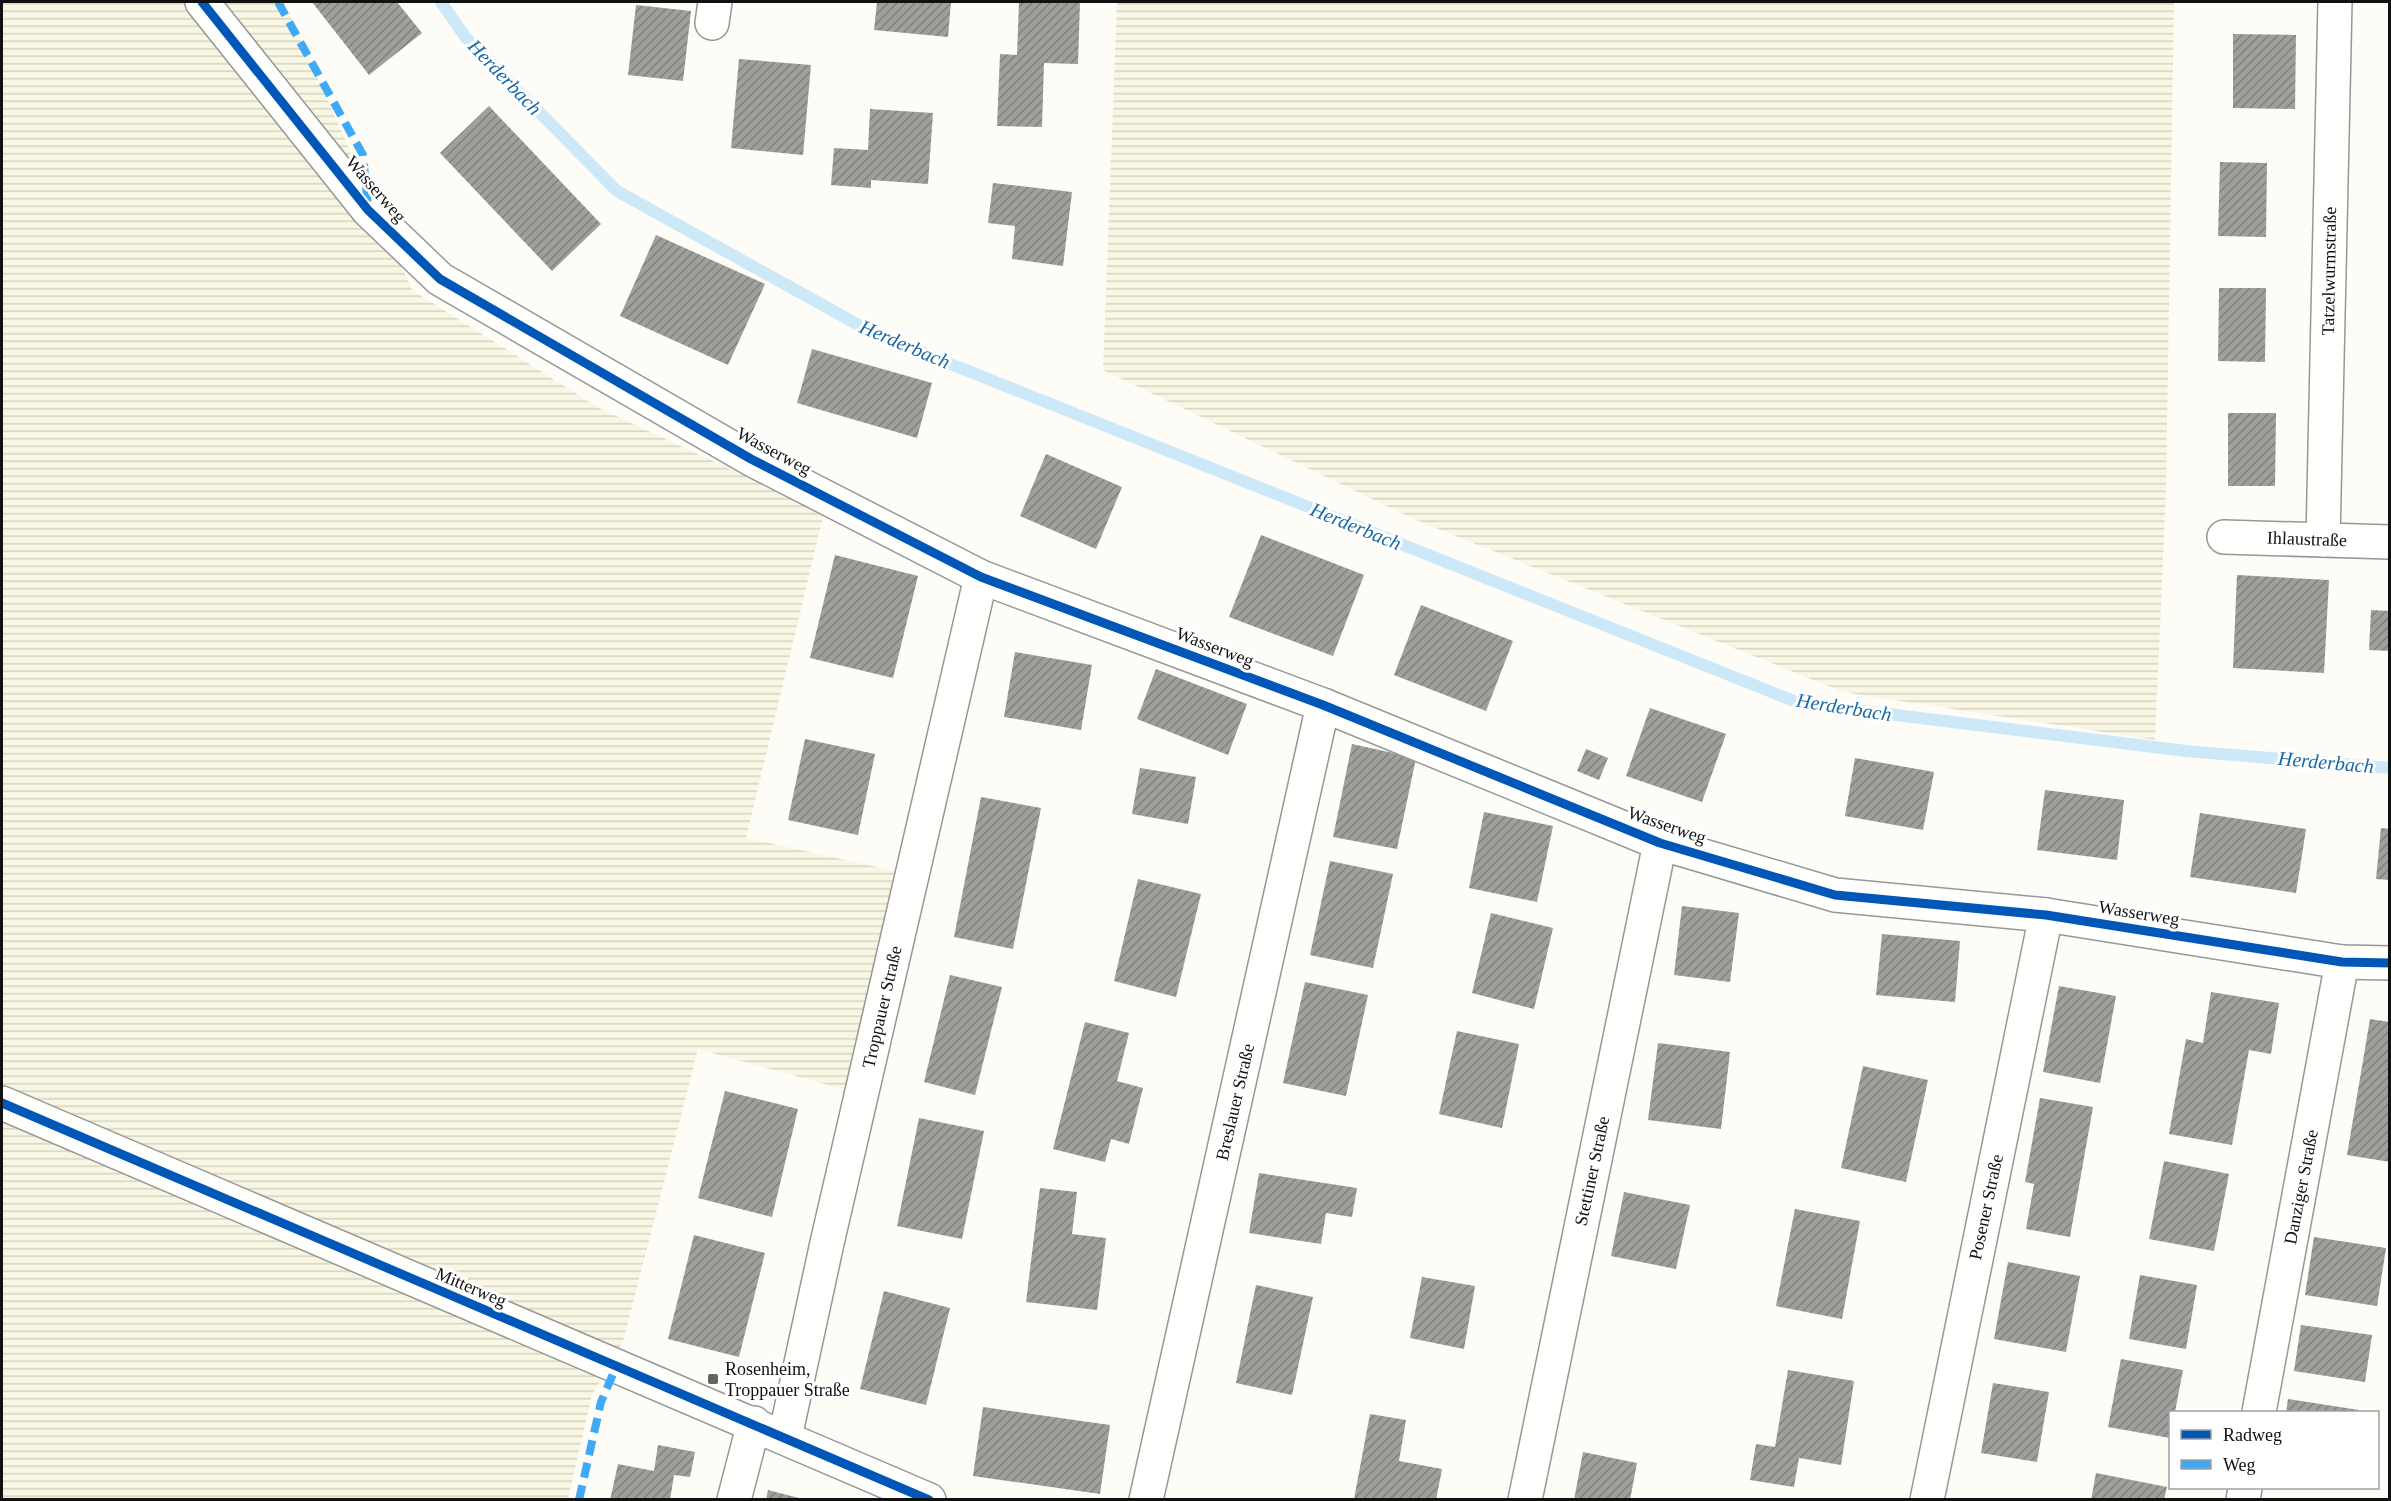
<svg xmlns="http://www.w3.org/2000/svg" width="2391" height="1501" font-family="'Times New Roman',serif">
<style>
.farmland{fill:url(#farmland-rules)}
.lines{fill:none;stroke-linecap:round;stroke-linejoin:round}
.stream{stroke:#cde8f7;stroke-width:12}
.building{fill:url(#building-hatch)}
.minor-casing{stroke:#979795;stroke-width:36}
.minor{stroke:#fffffe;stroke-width:33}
.quiet{stroke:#3fa9f5;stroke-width:8;stroke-dasharray:15 8;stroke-linecap:butt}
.cycleway-casing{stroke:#fff;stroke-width:13}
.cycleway{stroke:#0057b8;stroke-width:9}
.poi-dot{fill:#646362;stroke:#fff;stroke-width:2}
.labels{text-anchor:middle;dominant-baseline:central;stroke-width:6;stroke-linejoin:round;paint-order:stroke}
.street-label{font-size:18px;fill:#111;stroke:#fff}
.poi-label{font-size:18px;fill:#111;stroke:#fff;text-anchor:start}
.water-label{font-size:20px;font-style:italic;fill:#1768a6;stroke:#fff}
</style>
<defs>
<pattern id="farmland-rules" width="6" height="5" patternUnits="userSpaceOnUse" patternTransform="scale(1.5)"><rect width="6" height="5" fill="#f9f7e4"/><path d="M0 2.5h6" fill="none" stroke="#d4d3c3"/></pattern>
<pattern id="building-hatch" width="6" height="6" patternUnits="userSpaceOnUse" patternTransform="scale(1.5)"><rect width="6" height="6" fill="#a19f9c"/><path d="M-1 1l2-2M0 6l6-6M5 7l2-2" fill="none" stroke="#82807e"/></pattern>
</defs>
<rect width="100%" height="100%" fill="#fdfcf7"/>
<g class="farmland">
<path d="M2,2H284L412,290L599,408L824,513L746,838L895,871L846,1090L698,1049L623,1342L592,1395L568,1499L2,1500Z"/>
<path d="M1117,2H2174L2166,490L2155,740L1843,692L1416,520L1103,370Z"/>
</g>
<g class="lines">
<path class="stream" d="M441,2L466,38L617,191L873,333L1799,703L2186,751L2390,768"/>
</g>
<g class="building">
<path d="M312,2H397L422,33L369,75Z"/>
<path d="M877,2H951L948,37L874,30Z"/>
<path d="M1019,2H1080L1078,64L1044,63L1042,127L997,126L1000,54L1017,55Z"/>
<path d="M636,5L691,11L683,81L628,75Z"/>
<path d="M2233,34L2296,35L2295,109L2233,108Z"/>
<path d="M739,59L811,65L803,155L731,148Z"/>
<path d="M489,106L601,224L552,271L440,153Z"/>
<path d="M870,109L933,113L928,184L871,180V188L831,185L834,148L868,150Z"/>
<path d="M2220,162L2267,163L2266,237L2218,236Z"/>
<path d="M993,183L1072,192L1063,266L1012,259L1015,226L988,223Z"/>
<path d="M656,235L765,284L728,365L620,316Z"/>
<path d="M2219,288H2266L2265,362L2218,361Z"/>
<path d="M812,349L932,383L917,438L797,403Z"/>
<path d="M2228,413H2276L2275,486H2228Z"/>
<path d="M1046,454L1122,487L1096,549L1020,516Z"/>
<path d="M1261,535L1364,575L1333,656L1229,617Z"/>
<path d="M835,555L918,576L893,678L810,658Z"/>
<path d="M2237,575L2329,580L2324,673L2233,668Z"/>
<path d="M1421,605L1513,641L1486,711L1394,675Z"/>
<path d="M2371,610L2390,611V651L2369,650Z"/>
<path d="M1015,652L1092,665L1081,730L1004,717Z"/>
<path d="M1156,669L1247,704L1228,755L1137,719Z"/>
<path d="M1650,708L1726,734L1702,802L1626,776Z"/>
<path d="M805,739L875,754L858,835L788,820Z"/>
<path d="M1352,744L1416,758L1397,849L1333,837Z"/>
<path d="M1586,749L1608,758L1599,780L1577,771Z"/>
<path d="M1855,758L1934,772L1923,830L1845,816Z"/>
<path d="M1140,768L1196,777L1188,824L1132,814Z"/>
<path d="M2045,790L2124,800L2117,860L2037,850Z"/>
<path d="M981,797L1041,808L1013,949L954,937Z"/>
<path d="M1484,812L1553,826L1537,902L1469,888Z"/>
<path d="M2200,813L2306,829L2296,893L2190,877Z"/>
<path d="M2381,828L2390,829V880L2376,879Z"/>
<path d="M1330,861L1393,874L1373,968L1310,955Z"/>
<path d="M1138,879L1201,894L1176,997L1114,981Z"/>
<path d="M1682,906L1739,913L1730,982L1674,975Z"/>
<path d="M1491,913L1553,928L1534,1009L1472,993Z"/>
<path d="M1882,934L1960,941L1955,1002L1876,995Z"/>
<path d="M950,975L1002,987L975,1095L924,1082Z"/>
<path d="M1305,982L1368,995L1346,1096L1283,1083Z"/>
<path d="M2059,986L2116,996L2100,1083L2043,1072Z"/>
<path d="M2211,992L2279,1003L2271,1054L2249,1050L2232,1145L2169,1134L2186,1039L2203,1043Z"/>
<path d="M2370,1019L2390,1022V1162L2347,1155Z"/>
<path d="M1085,1022L1129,1033L1117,1081L1143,1088L1129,1144L1111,1139L1105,1162L1053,1149Z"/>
<path d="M1457,1031L1519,1044L1502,1128L1439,1114Z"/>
<path d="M1658,1043L1730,1052L1721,1129L1648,1120Z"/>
<path d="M1863,1066L1928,1080L1906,1182L1841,1168Z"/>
<path d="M725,1091L798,1109L772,1217L698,1198Z"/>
<path d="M2040,1098L2093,1107L2070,1237L2026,1229L2034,1184L2025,1182Z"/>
<path d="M919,1118L984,1131L962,1239L897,1226Z"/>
<path d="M2164,1161L2229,1174L2214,1251L2149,1239Z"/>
<path d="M1259,1173L1357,1188L1352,1217L1326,1213L1321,1244L1249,1233Z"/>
<path d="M1040,1188L1077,1192L1072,1234L1106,1238L1097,1310L1026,1302Z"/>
<path d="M1624,1192L1690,1205L1676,1269L1611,1256Z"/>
<path d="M1795,1209L1860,1221L1842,1319L1776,1306Z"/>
<path d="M694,1235L765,1253L739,1357L668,1339Z"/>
<path d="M2314,1237L2386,1248L2377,1306L2305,1295Z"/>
<path d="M2008,1262L2080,1276L2066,1352L1994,1339Z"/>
<path d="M2140,1275L2197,1285L2186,1349L2129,1339Z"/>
<path d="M1422,1277L1475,1286L1464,1349L1410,1338Z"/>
<path d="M1256,1285L1313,1297L1292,1395L1236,1383Z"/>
<path d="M884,1291L950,1308L926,1405L860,1389Z"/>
<path d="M2301,1325L2372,1335L2365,1382L2294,1371Z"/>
<path d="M2121,1359L2183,1370L2175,1412H2170V1438L2108,1427Z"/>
<path d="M1788,1370L1854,1381L1841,1465L1799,1458L1794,1487L1750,1480L1756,1444L1775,1447Z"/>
<path d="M1993,1383L2049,1392L2037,1462L1981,1453Z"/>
<path d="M2288,1399L2359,1410V1412H2286Z"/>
<path d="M983,1407L1110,1425L1100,1494L973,1476Z"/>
<path d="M1370,1414L1406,1420L1399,1461L1442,1469L1436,1500L1354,1499Z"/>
<path d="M658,1445L695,1452L690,1477L674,1475L670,1500H610L618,1464L654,1471Z"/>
<path d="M1583,1452L1637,1463L1630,1500H1574Z"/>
<path d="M2096,1473L2167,1487L2164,1500H2091Z"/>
<path d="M768,1490L803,1499L802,1500H766Z"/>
</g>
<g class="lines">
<g class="minor-casing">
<g id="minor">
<path d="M202,2L368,210L440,279L751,459L981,577L1323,705L1660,843L1835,895L2046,915L2342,962L2390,963"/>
<path d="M712,23L715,2"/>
<path d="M2224,537L2390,542"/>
<path d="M2323,540L2335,2"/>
<path d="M2,1103L929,1500"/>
<path d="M2259,1412L2342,962"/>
<path d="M785,1437L827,1243L981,577"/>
<path d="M734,1500L754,1423"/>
<path d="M1146,1500L1323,705"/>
<path d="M1525,1500L1660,843"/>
<path d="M1927,1500L2046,915"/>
<path d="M2243,1500L2245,1488"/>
</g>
</g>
<use href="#minor" class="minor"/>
<g class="quiet">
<path d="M278,2L363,155L368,207"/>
<path d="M579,1500L601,1402L616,1367"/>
</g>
<g class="cycleway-casing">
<g id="cycleway">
<path d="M202,2L368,210L440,279L751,459L981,577L1323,705L1660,843L1835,895L2046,915L2342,962L2390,963"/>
<path d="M2,1103L929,1500"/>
</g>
</g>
<use href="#cycleway" class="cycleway"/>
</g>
<rect class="poi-dot" x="707" y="1373" width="12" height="12" rx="3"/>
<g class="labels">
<g class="street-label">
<text transform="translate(376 189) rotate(49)">Wasserweg</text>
<text transform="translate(2329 271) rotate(-89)">Tatzelwurmstraße</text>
<text transform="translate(774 451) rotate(28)">Wasserweg</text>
<text transform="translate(2307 539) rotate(2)">Ihlaustraße</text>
<text transform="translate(1215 647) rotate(21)">Wasserweg</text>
<text transform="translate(1667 825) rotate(19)">Wasserweg</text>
<text transform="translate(2139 913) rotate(9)">Wasserweg</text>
<text transform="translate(882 1007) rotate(-77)">Troppauer Straße</text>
<text transform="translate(1235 1102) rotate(-77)">Breslauer Straße</text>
<text transform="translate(1592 1171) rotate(-78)">Stettiner Straße</text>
<text transform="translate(2301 1187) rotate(-79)">Danziger Straße</text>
<text transform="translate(1986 1207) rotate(-78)">Posener Straße</text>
<text transform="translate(471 1287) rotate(23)">Mitterweg</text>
</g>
<g class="poi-label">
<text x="725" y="1369">Rosenheim,<tspan x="725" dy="21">Troppauer Straße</tspan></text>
</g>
<g class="water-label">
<text transform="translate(505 77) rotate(46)">Herderbach</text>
<text transform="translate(905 344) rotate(23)">Herderbach</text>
<text transform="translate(1356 526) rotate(22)">Herderbach</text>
<text transform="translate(1844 707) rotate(9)">Herderbach</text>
<text transform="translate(2326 762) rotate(5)">Herderbach</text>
</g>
</g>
<rect width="2391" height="1501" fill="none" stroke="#111111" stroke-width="6"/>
<rect x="2169" y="1411" width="210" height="78" fill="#ffffff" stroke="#a0a0a0" stroke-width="1.5"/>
<rect x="2181" y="1430" width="30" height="9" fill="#0057b8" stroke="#a0a0a0" stroke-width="1.5"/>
<text x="2223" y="1441" font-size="18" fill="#111111">Radweg</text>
<rect x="2181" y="1460" width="30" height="9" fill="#3fa9f5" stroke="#a0a0a0" stroke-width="1.5"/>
<text x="2223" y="1471" font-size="18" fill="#111111">Weg</text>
</svg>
